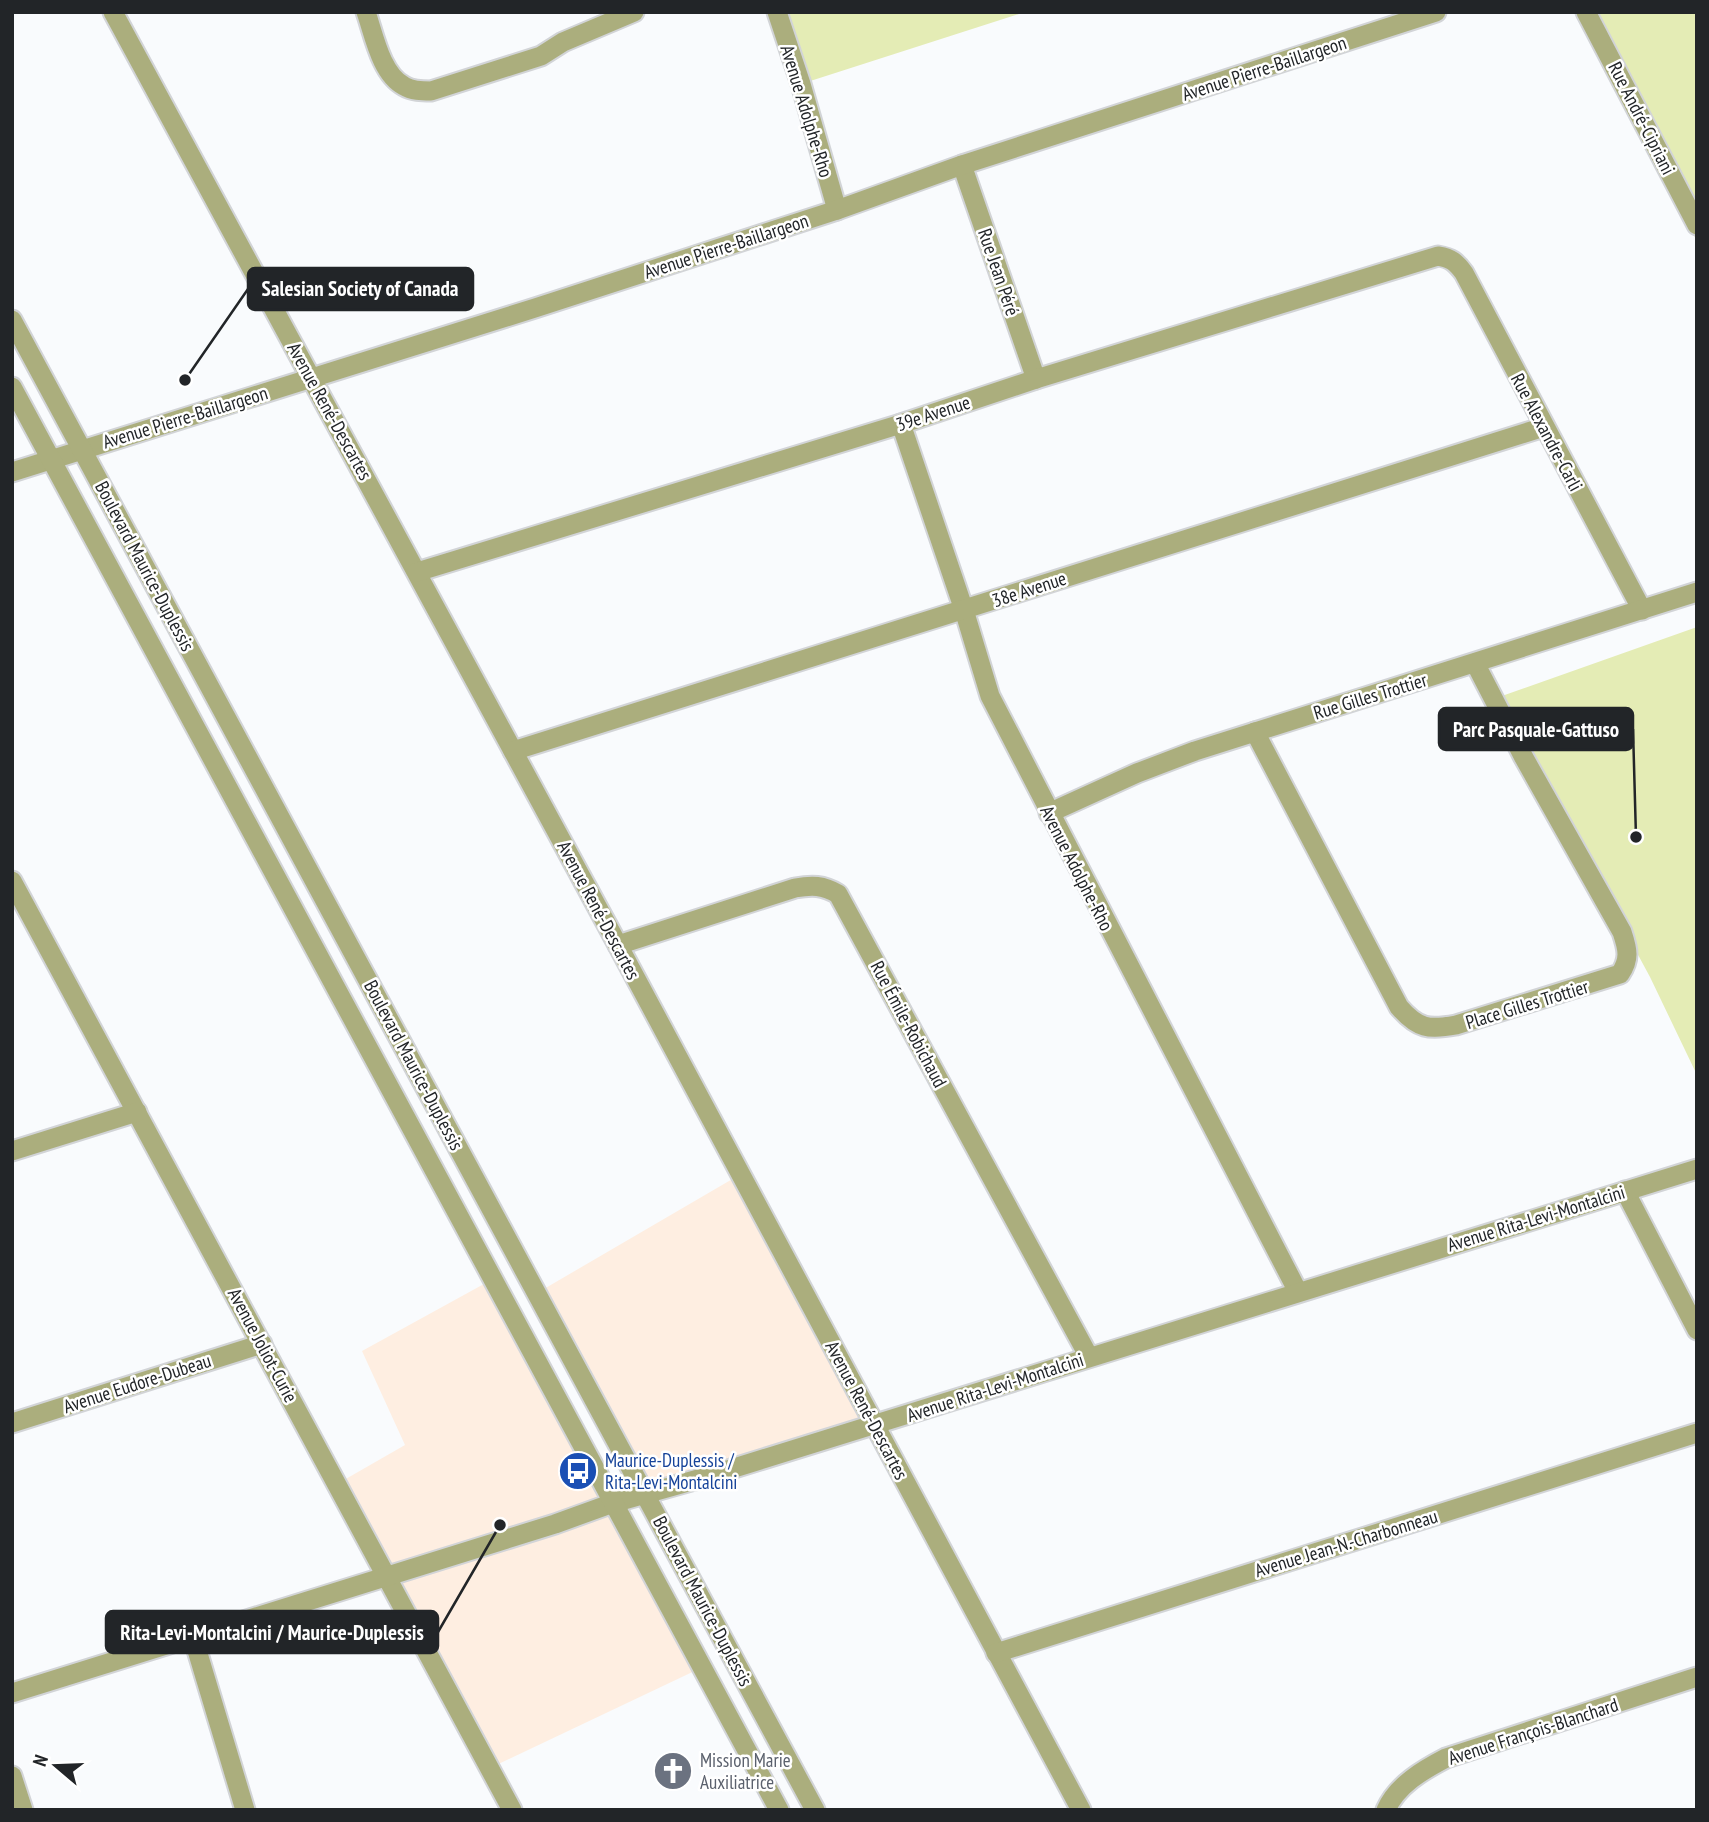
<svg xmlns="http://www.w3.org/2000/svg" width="1709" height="1822" font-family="'PT Sans Narrow',sans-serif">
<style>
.commercial{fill:#feeee1}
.green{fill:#e4ecb5}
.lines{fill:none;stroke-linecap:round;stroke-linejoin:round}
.minor-casing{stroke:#d2d4d7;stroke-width:23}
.tertiary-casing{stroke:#d2d4d7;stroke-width:23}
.minor{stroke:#abae7d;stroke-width:19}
.tertiary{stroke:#abae7d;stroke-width:19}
.labels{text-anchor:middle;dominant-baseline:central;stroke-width:5;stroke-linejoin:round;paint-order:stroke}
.street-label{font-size:19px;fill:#222528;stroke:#fff}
.transit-label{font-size:19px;fill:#164399;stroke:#fff;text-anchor:start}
.worship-label{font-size:19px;fill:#5b616d;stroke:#fff;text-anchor:start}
.leader{fill:none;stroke:#222528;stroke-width:2.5}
.callout-dot{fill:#222528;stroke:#fff;stroke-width:2.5}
.callout{fill:#222528;stroke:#222528;stroke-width:2.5}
.callout-label{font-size:21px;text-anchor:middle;font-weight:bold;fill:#fff}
</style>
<rect width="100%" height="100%" fill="#f9fbfd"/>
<g class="commercial">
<path d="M741,1174L875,1425L645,1494L537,1293Z"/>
<path d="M493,1279L703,1667L490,1768L337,1484L405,1445L362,1351Z"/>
</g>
<g class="green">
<path d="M777,12H1025L801,84Z"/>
<path d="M1574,12H1697V241Z"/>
<path d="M1697,627V1075L1650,977L1499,697Z"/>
</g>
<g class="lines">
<g class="minor-casing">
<g id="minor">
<path d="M113,12L618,945L1081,1810"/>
<path d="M366,12C374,35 381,74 404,86C412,91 422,91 431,91L541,56L563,42L634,12"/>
<path d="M777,12L801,84L837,210"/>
<path d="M1586,12L1697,225"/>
<path d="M962,165L1036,379"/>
<path d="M901,424L964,610L990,696L1298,1292"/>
<path d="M12,472L535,308L837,210L962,165L1436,12"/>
<path d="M417,572L901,424L1036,379L1438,256C1451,258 1456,262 1464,273L1642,610"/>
<path d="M1255,732L1399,1007C1418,1029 1429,1030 1456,1025L1620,974C1630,959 1628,950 1622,932L1523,756L1475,663"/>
<path d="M513,751L1544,427"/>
<path d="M1049,813L1137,773L1195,751L1697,592"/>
<path d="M12,881L512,1810"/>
<path d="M618,945L795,888C812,885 823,885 838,894L1089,1357"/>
<path d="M12,1151L137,1112"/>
<path d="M1625,1191L1697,1330"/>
<path d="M12,1423L262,1344"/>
<path d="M193,1637L245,1810"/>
<path d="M996,1653L1697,1433"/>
<path d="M12,1693L555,1524L613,1503L702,1478L1697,1169"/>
<path d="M12,1776L23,1810"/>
<path d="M1386,1810C1397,1785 1423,1770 1446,1758L1697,1677"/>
</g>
</g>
<g class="tertiary-casing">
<g id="tertiary">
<path d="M12,320L815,1810"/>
<path d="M12,387L779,1810"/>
</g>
</g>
<use href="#minor" class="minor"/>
<use href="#tertiary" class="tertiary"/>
</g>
<defs>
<g id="bus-disc" transform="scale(2.0125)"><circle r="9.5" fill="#1a4fb4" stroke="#fff"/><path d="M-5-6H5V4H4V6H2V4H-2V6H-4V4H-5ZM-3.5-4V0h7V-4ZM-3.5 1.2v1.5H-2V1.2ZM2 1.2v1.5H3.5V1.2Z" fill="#fff"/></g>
<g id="church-disc" transform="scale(2.0125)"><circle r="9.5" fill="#6b7280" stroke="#fff"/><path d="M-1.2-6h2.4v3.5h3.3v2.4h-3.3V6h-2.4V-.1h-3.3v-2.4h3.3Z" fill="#fff"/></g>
</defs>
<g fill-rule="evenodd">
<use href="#bus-disc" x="578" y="1471"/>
<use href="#church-disc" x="673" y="1771"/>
</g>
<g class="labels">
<g class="street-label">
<text transform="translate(1264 68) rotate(-18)">Avenue Pierre-Baillargeon</text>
<text transform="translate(807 111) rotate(73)">Avenue Adolphe-Rho</text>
<text transform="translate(1642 118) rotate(63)">Rue André-Cipriani</text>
<text transform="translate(726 246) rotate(-18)">Avenue Pierre-Baillargeon</text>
<text transform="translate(999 272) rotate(71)">Rue Jean Péré</text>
<text transform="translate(330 411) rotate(61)">Avenue René-Descartes</text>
<text transform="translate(933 413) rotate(-18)">39e Avenue</text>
<text transform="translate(185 417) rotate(-17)">Avenue Pierre-Baillargeon</text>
<text transform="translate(1547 432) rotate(62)">Rue Alexandre-Carli</text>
<text transform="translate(145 566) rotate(62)">Boulevard Maurice-Duplessis</text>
<text transform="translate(1029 589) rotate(-18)">38e Avenue</text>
<text transform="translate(1370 696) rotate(-17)">Rue Gilles Trottier</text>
<text transform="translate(1077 868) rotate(63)">Avenue Adolphe-Rho</text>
<text transform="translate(599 910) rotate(62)">Avenue René-Descartes</text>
<text transform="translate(1527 1004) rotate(-17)">Place Gilles Trottier</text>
<text transform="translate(909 1024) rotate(62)">Rue Émile-Robichaud</text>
<text transform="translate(414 1065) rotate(62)">Boulevard Maurice-Duplessis</text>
<text transform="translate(1536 1218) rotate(-17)">Avenue Rita-Levi-Montalcini</text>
<text transform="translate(263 1345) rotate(62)">Avenue Joliot-Curie</text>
<text transform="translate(137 1383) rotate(-18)">Avenue Eudore-Dubeau</text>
<text transform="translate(995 1387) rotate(-18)">Avenue Rita-Levi-Montalcini</text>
<text transform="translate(867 1410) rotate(62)">Avenue René-Descartes</text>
<text transform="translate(1346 1543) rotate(-17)">Avenue Jean-N.-Charbonneau</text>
<text transform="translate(703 1601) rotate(62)">Boulevard Maurice-Duplessis</text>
<text transform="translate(1533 1731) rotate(-18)">Avenue François-Blanchard</text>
</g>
<g class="transit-label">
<text x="605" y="1460">Maurice-Duplessis /<tspan x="605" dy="22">Rita-Levi-Montalcini</tspan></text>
</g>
<g class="worship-label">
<text x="700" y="1760">Mission Marie<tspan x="700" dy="22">Auxiliatrice</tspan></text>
</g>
</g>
<path class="leader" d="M185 380L248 289M1636 837L1633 729M500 1525L438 1632"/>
<g class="callout-dot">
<circle cx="185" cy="380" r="7"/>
<circle cx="1636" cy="837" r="7"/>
<circle cx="500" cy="1525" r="7"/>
</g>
<g class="callout">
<rect x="248" y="268" width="225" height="42" rx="7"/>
<rect x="1439" y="708" width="194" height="42" rx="7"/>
<rect x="106" y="1611" width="332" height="42" rx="7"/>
</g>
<g class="callout-label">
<text x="360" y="296">Salesian Society of Canada</text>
<text x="1536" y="737">Parc Pasquale-Gattuso</text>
<text x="272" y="1640">Rita-Levi-Montalcini / Maurice-Duplessis</text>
</g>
<rect width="1709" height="1822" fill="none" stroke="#222528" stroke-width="28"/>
<g transform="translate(56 1766) rotate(289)" stroke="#ffffff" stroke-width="5" paint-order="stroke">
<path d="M0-5L12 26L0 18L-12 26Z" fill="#222528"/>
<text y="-10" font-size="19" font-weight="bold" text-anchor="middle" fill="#222528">N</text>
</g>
</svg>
